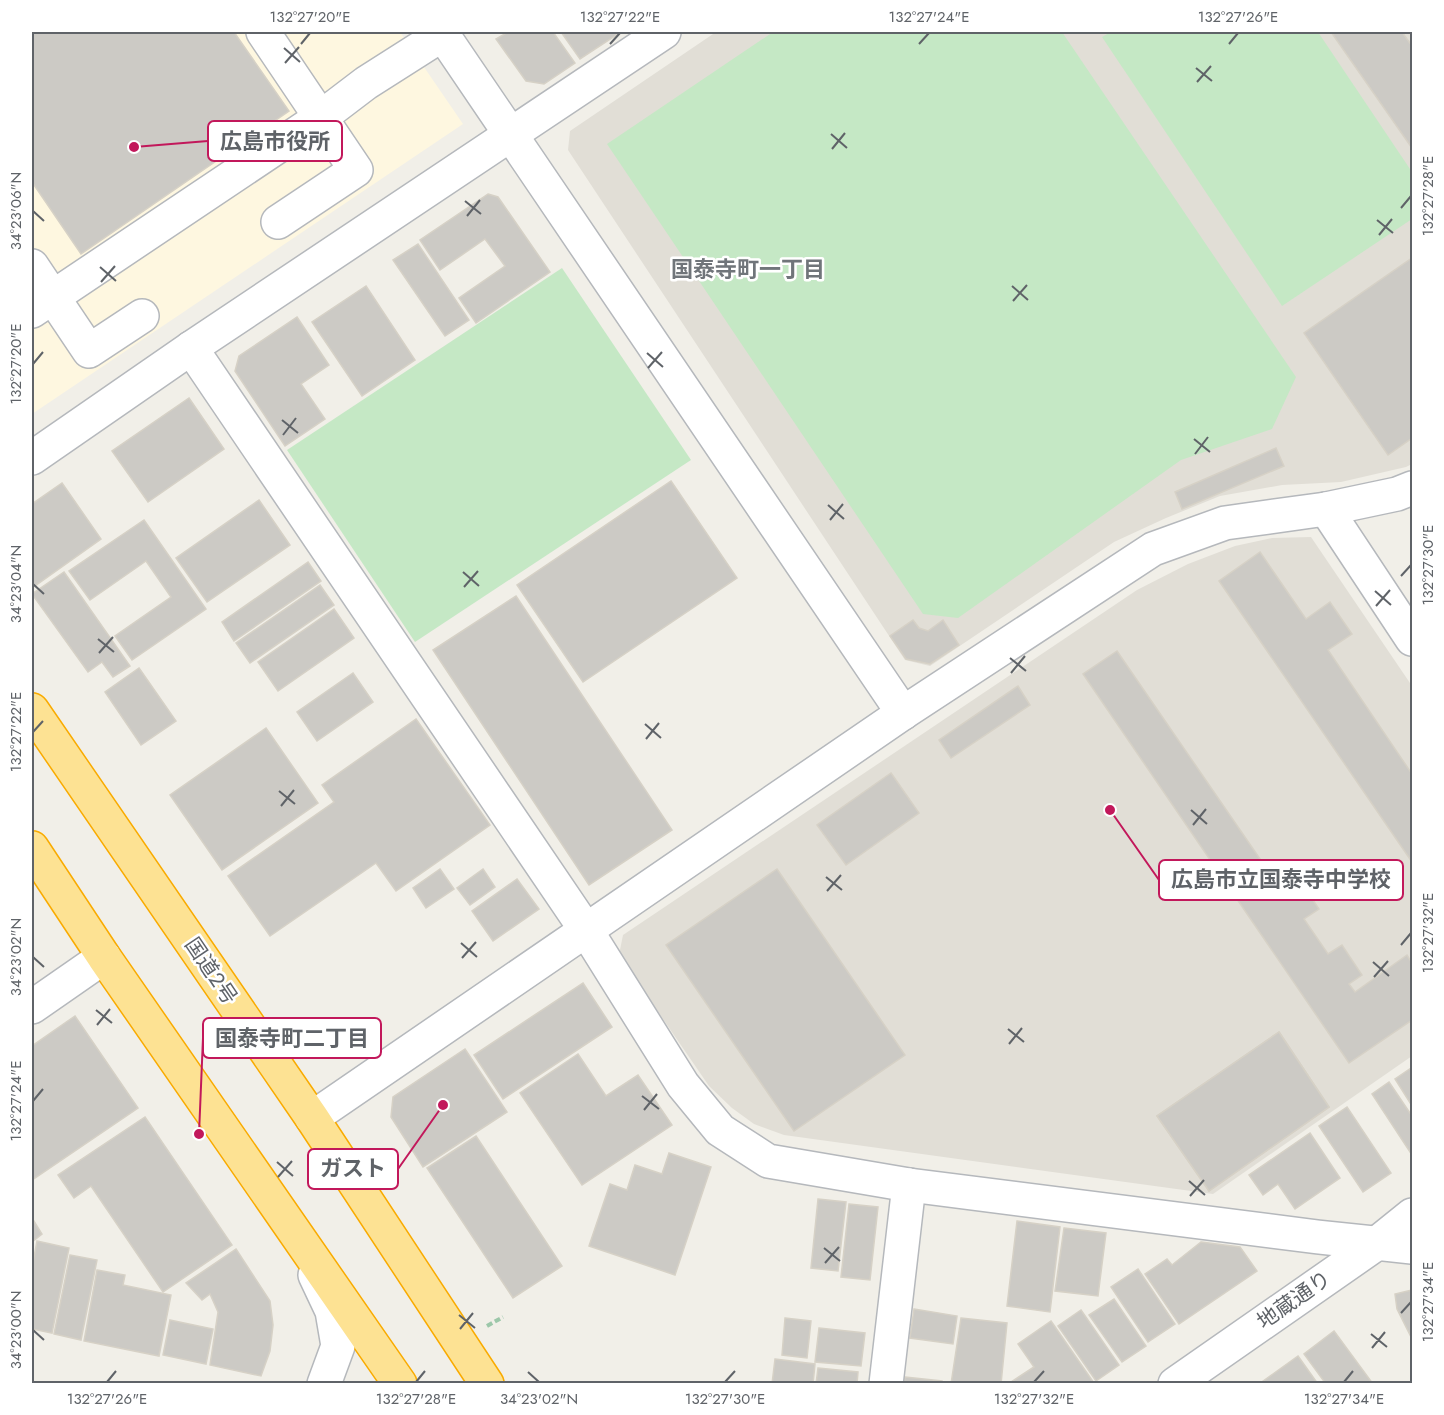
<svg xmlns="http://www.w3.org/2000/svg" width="1444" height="1415" font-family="Jost,'Noto Sans JP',sans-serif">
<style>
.commercial{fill:#fef7e0}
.education{fill:#e1ded6}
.green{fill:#c5e8c5}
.building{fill:#cccac5;stroke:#d6d1c6;stroke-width:1.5;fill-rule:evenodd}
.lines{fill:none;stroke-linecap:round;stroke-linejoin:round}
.minor-casing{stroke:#b5b8bc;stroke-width:36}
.highway-casing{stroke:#f9ab00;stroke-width:36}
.path{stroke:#9cc7a9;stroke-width:4;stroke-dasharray:6 3;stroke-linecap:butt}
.minor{stroke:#fff;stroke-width:33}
.highway{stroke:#fde293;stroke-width:33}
.ticks{fill:none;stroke:#5f6368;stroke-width:2}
.labels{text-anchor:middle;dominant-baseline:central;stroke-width:5;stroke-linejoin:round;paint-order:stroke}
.street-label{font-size:21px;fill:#5f6368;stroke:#fff}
.neighbourhood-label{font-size:22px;font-weight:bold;fill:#70757a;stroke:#fff}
.leader{fill:none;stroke:#c2185b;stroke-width:2}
.callout-dot{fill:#c2185b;stroke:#fff;stroke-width:2}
.callout{fill:#fff;stroke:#c2185b;stroke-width:2}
.callout-label{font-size:22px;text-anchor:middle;font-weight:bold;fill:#5f6368}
.neatline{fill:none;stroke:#5f6368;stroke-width:2}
.ticks-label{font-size:15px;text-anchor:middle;fill:#5f6368}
</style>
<rect width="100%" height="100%" fill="#f1efe8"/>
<path class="commercial" d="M32,32H400L463,124L32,414Z"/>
<g class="education">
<path d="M716,32H1412V464L1406,467L1341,482L1282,485L1220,496L1166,518L1114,542L930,666L905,660L568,150L570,131Z"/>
<path d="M1311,537L1412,686V1056L1213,1194L784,1135L754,1124L732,1108L709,1086L619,955L623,935L1137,590L1188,564L1235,546L1272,538Z"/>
</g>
<g class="green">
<path d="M773,32H1062L1296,377L1272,429L1181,460L958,618L923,614L607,144Z"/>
<path d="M1111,32H1318L1412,172V219L1282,306L1102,37Z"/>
<path d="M562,268L691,460L415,642L287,450Z"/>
</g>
<g class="building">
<path d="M32,32H234L289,111L81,254L32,182Z"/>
<path d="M508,32H553L575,63L544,84L526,81L496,39Z"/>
<path d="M561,32H621L580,59Z"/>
<path d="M1331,32H1402L1412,46V148Z"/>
<path d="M488,194L498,197L550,272L476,323L459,298L505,266L485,239L440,270L420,240Z"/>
<path d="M418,244L469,320L445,336L393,260Z"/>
<path d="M1412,258V438L1388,455L1304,333Z"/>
<path d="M366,286L415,360L362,396L312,322Z"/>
<path d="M297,317L329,365L301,384L325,419L285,446L235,371L239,356Z"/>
<path d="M189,398L224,449L148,502L112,451Z"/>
<path d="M1276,448L1284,466L1182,509L1175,492Z"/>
<path d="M671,481L737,578L583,682L517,585Z"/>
<path d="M62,483L101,539L32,588V504Z"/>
<path d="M259,500L290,545L207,602L176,558Z"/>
<path d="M144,520L206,609L132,660L115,636L171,597L146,561L90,600L69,571Z"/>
<path d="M1260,552L1306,619L1330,602L1352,634L1328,650L1412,774V862L1219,581Z"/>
<path d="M308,562L321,581L234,641L222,622Z"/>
<path d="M64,572L130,666L113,677L102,662L88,672L32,594Z"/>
<path d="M320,585L334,605L250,663L236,643Z"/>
<path d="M516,596L672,830L589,885L433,650Z"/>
<path d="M334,609L354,638L278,691L258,662Z"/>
<path d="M913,620L919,628L928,631L943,620L959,645L930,664L906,659L890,636Z"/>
<path d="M1117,651L1280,888L1297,876L1319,909L1304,919L1328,954L1342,945L1362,975L1349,984L1355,992L1407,955L1412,963V1020L1349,1063L1083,674Z"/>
<path d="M139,668L176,721L141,745L105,692Z"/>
<path d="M353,673L373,702L317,741L297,712Z"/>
<path d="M1018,686L1030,705L951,758L939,740Z"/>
<path d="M416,719L490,825L396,891L376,863L270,936L228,876L334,802L322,785Z"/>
<path d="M266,728L318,803L222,870L170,795Z"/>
<path d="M891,773L919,813L846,865L817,825Z"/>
<path d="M440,869L454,889L426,908L413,888Z"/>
<path d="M483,869L495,887L470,905L457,888Z"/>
<path d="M777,869L905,1055L794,1131L666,945Z"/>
<path d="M517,879L539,909L493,941L472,911Z"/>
<path d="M583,983L612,1027L503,1099L474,1055Z"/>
<path d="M75,1016L138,1108L32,1180V1046Z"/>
<path d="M1279,1032L1329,1107L1209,1191L1157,1116ZM1272,1052L1313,1110L1215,1178L1174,1120Z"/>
<path d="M1279,1032L1329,1107L1209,1191L1157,1116Z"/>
<path d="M465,1049L507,1112L423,1167L391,1117L393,1097Z"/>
<path d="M578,1054L606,1096L638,1075L672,1125L582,1185L520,1093Z"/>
<path d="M1411,1068L1412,1070V1106L1395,1079Z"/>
<path d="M1389,1082L1412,1116V1155L1372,1094Z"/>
<path d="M1347,1107L1391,1173L1363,1192L1319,1126Z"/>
<path d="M145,1117L232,1245L163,1292L91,1186L74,1198L58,1175Z"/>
<path d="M1310,1133L1340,1178L1295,1209L1278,1184L1263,1195L1249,1175Z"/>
<path d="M476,1136L562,1266L513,1298L427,1168Z"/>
<path d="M669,1153L711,1167L675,1275L589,1246L610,1184L627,1190L635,1165L662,1174Z"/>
<path d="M818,1199L846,1202L838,1271L811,1268Z"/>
<path d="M849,1204L878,1207L870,1280L841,1277Z"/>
<path d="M32,1218L42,1234L32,1242Z"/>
<path d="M1017,1221L1060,1227L1050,1312L1007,1306Z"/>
<path d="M1064,1228L1106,1233L1098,1296L1055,1291Z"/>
<path d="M37,1241L69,1248L52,1333L32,1329V1268Z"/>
<path d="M1201,1242L1240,1247L1257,1271L1179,1324L1145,1274L1167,1259L1172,1265Z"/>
<path d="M236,1249L270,1301L273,1325L270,1351L261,1376L210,1365L218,1312L210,1294L202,1300L186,1283Z"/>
<path d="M70,1255L97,1260L81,1340L54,1334Z"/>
<path d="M1138,1269L1175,1324L1148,1342L1111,1287Z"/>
<path d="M97,1270L125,1275L123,1285L171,1295L159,1356L84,1341Z"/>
<path d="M1412,1290V1339L1397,1309L1395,1294Z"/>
<path d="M1114,1299L1146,1346L1122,1362L1089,1315Z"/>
<path d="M914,1309L957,1316L953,1344L910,1338Z"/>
<path d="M1081,1310L1119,1365L1096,1381L1058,1326Z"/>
<path d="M785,1318L811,1321L807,1358L782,1355Z"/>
<path d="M961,1318L1007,1323L1001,1384H951Z"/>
<path d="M170,1320L213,1329L206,1364L163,1355Z"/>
<path d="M1051,1321L1094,1383L1008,1384L1034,1367L1018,1344Z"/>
<path d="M819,1328L865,1333L861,1366L815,1362Z"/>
<path d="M1334,1331L1373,1384H1326L1304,1354Z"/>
<path d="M1298,1356L1318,1384H1259Z"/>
<path d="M775,1359L815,1364L813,1384H772Z"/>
<path d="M818,1368L858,1372L857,1384H816Z"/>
<path d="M905,1377L942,1381V1384H904Z"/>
</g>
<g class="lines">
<g class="minor-casing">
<g id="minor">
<path d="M263,32L356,170L278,222"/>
<path d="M441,32L903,713"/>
<path d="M32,266L89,351L142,316"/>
<path d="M32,311L320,118L366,83L443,34"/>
<path d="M191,348L586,930L683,1085L720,1130L768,1161L909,1185L1318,1237L1412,1247"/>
<path d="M32,458L191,348L664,32"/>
<path d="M1326,509L1412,639"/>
<path d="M32,1007L104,957"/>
<path d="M312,1118L903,713L1153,549L1225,523L1326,509L1397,494L1412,488"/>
<path d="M315,1275L332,1311L338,1346L324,1384"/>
<path d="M886,1384L909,1185"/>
<path d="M1175,1384L1376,1244L1412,1215"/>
</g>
</g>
<g class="highway-casing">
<g id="highway">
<path d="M32,710L312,1118L487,1384"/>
<path d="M32,848L104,957L400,1384"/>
</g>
</g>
<path class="path" d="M487,1326L503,1317"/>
<use href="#minor" class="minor"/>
<use href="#highway" class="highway"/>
</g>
<path class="ticks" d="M301,44L310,33M610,44L620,33M919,44L929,33M1229,44L1238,33M284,48L300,62M285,63L299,47M1196,68L1212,81M1197,82L1211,66M831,134L847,148M832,149L845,133M465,201L481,214M1401,208L1411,196M33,211L44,221M467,216L480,200M1377,220L1393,233M1379,235L1392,219M100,267L116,281M101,282L115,266M1012,286L1028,300M1013,301L1027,285M647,353L663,367M33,364L43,352M648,368L662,352M282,420L298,433M283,435L296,418M1194,439L1210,452M1195,454L1208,437M828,505L844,519M830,520L843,504M463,572L479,586M1401,576L1411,565M33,584L44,594M464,587L478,571M1375,591L1391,605M1376,606L1390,590M98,639L114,652M99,653L113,637M1010,658L1026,671M1011,673L1025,656M645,724L661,738M33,732L43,721M646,739L659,723M279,791L295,804M281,806L294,790M1191,810L1207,824M1193,825L1206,809M826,877L842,890M827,891L841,875M461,943L477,957M1401,945L1411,933M33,957L44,967M462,958L476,942M1373,962L1389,976M1374,977L1388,961M96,1010L112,1023M97,1025L110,1009M1008,1029L1024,1042M1009,1044L1022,1028M642,1096L659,1109M33,1101L43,1089M644,1110L657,1094M277,1162L293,1176M278,1177L292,1161M1189,1181L1205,1195M1190,1196L1204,1180M824,1248L840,1261M825,1263L839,1247M1401,1313L1411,1302M459,1315L475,1328M460,1329L473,1313M33,1330L44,1340M1371,1334L1387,1347M1372,1348L1385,1332M528,1372L539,1382M107,1382L116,1371M416,1382L425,1371M725,1382L735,1371M1034,1382L1044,1371M1344,1382L1353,1371"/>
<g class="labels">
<g class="street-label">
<text transform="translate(211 971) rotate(56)">国道2号</text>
<text transform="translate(1294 1300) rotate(-35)">地蔵通り</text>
</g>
<g class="neighbourhood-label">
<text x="748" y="269">国泰寺町一丁目</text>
</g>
</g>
<path class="leader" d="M134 147L208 141M1110 810L1159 880M199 1134L203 1038M443 1105L398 1169"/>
<g class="callout-dot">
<circle cx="134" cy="147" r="6"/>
<circle cx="1110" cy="810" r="6"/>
<circle cx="199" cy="1134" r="6"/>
<circle cx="443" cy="1105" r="6"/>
</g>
<g class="callout">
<rect x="208" y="121" width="134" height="40" rx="6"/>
<rect x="1159" y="860" width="244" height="40" rx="6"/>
<rect x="203" y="1018" width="178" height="40" rx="6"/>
<rect x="308" y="1149" width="90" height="40" rx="6"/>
</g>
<g class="callout-label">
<text x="275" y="149">広島市役所</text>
<text x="1281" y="887">広島市立国泰寺中学校</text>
<text x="292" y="1046">国泰寺町二丁目</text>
<text x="353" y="1176">ガスト</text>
</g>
<rect width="1444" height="1415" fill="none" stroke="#ffffff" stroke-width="66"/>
<rect x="33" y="33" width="1378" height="1349" class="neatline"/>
<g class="ticks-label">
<text x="310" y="22">132°27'20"E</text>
<text x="620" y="22">132°27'22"E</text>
<text x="929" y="22">132°27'24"E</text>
<text x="1238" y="22">132°27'26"E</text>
<text transform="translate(1428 196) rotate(-90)" y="5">132°27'28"E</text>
<text transform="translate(16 211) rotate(-90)" y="5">34°23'06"N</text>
<text transform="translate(16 364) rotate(-90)" y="5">132°27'20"E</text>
<text transform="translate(1428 565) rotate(-90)" y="5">132°27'30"E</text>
<text transform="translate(16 584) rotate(-90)" y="5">34°23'04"N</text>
<text transform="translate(16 732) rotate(-90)" y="5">132°27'22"E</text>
<text transform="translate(1428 933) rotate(-90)" y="5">132°27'32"E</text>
<text transform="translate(16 957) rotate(-90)" y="5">34°23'02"N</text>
<text transform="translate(16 1101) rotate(-90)" y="5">132°27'24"E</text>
<text transform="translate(1428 1302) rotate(-90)" y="5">132°27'34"E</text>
<text transform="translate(16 1330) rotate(-90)" y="5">34°23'00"N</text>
<text x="107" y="1404">132°27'26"E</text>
<text x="416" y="1404">132°27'28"E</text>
<text x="539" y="1404">34°23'02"N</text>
<text x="725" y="1404">132°27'30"E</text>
<text x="1034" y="1404">132°27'32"E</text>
<text x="1344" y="1404">132°27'34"E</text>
</g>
</svg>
